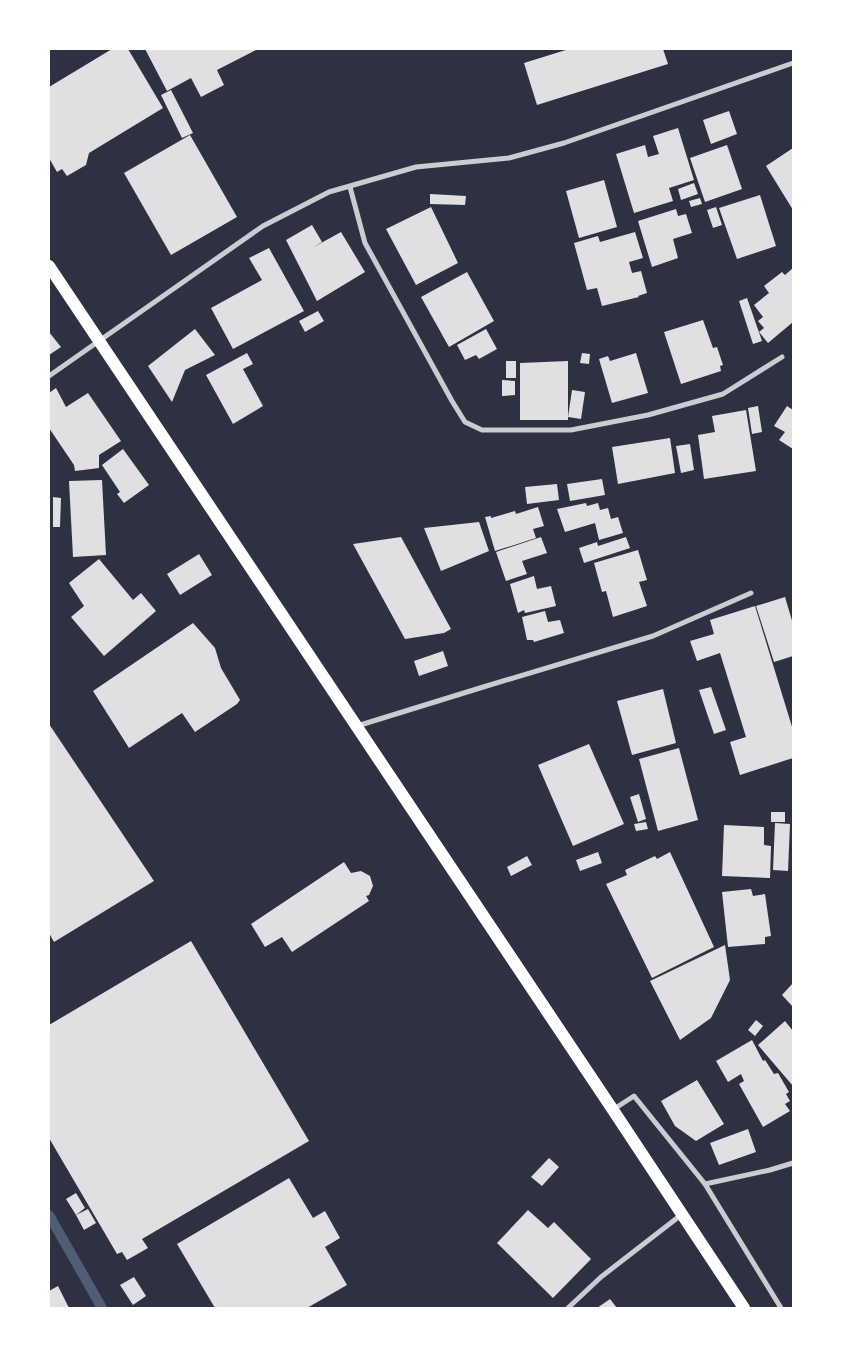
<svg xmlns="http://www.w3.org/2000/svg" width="842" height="1357" font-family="Lato,sans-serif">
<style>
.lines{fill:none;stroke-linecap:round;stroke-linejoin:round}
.stream{stroke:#4f5d75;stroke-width:10}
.building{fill:#e0e0e3}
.minor{stroke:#caccd0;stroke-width:5}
.primary{stroke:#fff;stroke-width:12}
</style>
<rect width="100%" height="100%" fill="#2d3142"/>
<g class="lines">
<path class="stream" d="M49,1215L102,1308"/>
</g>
<g class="building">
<path d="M112,49H128L163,108L89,153L86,165L67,176L62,169L57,172L49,158V87Z"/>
<path d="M145,49H258L217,70L224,85L201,97L191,78L167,91Z"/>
<path d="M569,49H663L668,64L537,105L524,63Z"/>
<path d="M171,90L193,133L182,138L161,95Z"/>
<path d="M729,111L737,134L711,144L703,120Z"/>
<path d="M678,128L694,180L669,188L673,201L634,213L616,154L645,145L648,157L659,154L653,136Z"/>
<path d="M190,135L237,217L171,255L124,173Z"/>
<path d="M727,145L742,189L705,202L690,158Z"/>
<path d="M793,148V210L766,166Z"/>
<path d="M604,180L617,227L579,238L566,191Z"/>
<path d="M694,183L698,194L681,200L678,189Z"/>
<path d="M430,194L466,196L465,205L430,204Z"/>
<path d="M760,195L776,246L737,259L719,208Z"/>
<path d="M700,198L702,204L691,207L689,201Z"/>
<path d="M431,207L458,263L416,285L386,229Z"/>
<path d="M716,207L722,225L713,228L707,210Z"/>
<path d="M676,209L678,216L686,214L692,233L673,239L678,258L652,267L638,221Z"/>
<path d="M312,225L322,242L312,248L341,232L365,272L317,301L286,240Z"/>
<path d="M635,232L643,258L629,262L632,273L641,271L647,293L638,296L639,297L602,306L597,288L587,290L574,243L598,236L600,242Z"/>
<path d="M269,248L304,311L233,349L211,308L262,280L249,258Z"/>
<path d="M793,268V322L768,343L759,332L764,328L758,321L763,317L754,305L769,293L764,286L782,272L785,275Z"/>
<path d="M467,272L494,321L449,347L421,297Z"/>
<path d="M747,298L762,341L753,344L739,301Z"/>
<path d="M318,311L324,321L305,332L299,321Z"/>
<path d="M703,320L713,348L717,347L723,365L720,366L721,371L681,384L664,332Z"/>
<path d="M195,329L215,355L185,370L172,402L148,366Z"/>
<path d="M486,329L497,349L479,359L476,355L465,360L457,345Z"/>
<path d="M49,332L61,347L49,355Z"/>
<path d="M247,353L253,364L243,369L263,406L233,424L206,375Z"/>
<path d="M582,353L590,354L589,364L580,363Z"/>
<path d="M636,353L648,393L612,403L599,359L608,356L610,361Z"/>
<rect x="506" y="361" width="10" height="17"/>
<path d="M568,361V420H520V363Z"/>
<path d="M502,380L515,381V395L502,396Z"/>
<path d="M56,388L66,407L88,393L121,441L99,455V468L75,471L74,465L49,428V393Z"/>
<path d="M572,390L585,392L581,419L568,417Z"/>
<path d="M758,406L762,432L752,434L748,408Z"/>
<path d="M787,406L793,410V449L779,440L785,432L774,426Z"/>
<path d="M746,410L756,471L704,479L698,435L715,432L712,416Z"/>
<path d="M670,438L675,473L618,484L612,447Z"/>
<path d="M690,444L694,470L681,473L676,446Z"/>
<path d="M123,449L149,485L124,503L117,494L120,492L102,465Z"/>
<path d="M602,479L605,495L570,501L567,484Z"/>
<path d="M102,480L106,555L73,557L69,481Z"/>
<path d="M557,484L559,500L527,504L525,487Z"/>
<path d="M53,497L61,498L60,527H53Z"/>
<path d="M586,503L587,506L598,503L600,510L608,508L611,519L618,517L623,533L599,540L595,523L565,532L557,509Z"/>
<path d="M538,507L544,526L533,529L536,538L495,551L485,517L491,516V518L515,511L516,514Z"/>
<path d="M479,522L489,551L441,571L424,528Z"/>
<path d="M401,537L451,629L444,633L405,639L353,544Z"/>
<path d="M541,537L547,553L522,561L527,574L506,581L496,552Z"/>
<path d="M626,537L630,548L584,563L579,548L597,542L598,546Z"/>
<path d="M638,550L647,580L639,582L647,606L613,617L606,591L602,592L594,563Z"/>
<path d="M199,554L212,575L180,595L167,574Z"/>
<path d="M99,559L133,600L141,593L156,611L104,656L71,617L84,606L69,583Z"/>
<path d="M534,576L537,589L551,586L556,606L525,613L524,610L518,613L510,584Z"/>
<path d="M785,597L793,624V656L774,662L756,606Z"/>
<path d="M755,606L793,730V758L740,775L730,742L746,737L720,653L697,661L690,641L714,634L710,620Z"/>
<path d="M545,611L548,622L560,620L564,633L534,642L533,640H527L522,617Z"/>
<path d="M193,623L215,648L221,668L240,700L237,704L195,732L182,713L129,748L93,691Z"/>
<path d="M443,651L448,666L419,676L414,661Z"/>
<path d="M711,687L726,730L714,734L699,690Z"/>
<path d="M663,689L676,743L632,755L617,701Z"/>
<path d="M49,724L154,881L54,942L49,933Z"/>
<path d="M589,744L624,824L573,846L538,765Z"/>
<path d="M679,748L698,820L658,831L639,759Z"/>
<path d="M639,794L646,819L638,822L630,797Z"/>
<rect x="771" y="812" width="14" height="10"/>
<path d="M646,822L648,829L636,831L634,824Z"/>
<path d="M775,823L790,824L788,871L773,870Z"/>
<path d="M724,825L764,827V845L771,846L770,878L722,876Z"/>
<path d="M598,852L602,863L580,871L576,860Z"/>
<path d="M670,852L714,947L652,978L606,884L627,875L625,870L655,856L657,859Z"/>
<path d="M527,856L532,865L511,876L507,867Z"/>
<path d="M344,862L351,873L361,871L370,876L373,886L369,895L366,896L369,901L292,952L282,937L265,947L251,924Z"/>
<path d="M751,889L753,896L765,894L771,936L765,937V944L728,947L722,892Z"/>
<path d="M191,941L309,1141L142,1239L148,1248L127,1260L122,1252L117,1254L49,1138V1025Z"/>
<path d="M725,945L730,980L711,1018L680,1040L650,981Z"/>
<path d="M793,983V1007L782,995Z"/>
<path d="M756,1020L763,1026L755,1036L748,1030Z"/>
<path d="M785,1021L793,1031V1086L758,1045Z"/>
<path d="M752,1040L763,1061L765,1060L774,1074L778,1073L789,1092L786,1094L790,1101L785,1104L790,1111L763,1127L739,1084L744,1081L741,1074L728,1082L716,1061Z"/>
<path d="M697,1080L724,1124L696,1141L675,1126L661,1101Z"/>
<path d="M748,1129L756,1152L719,1165L710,1143Z"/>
<path d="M549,1158L559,1167L542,1186L531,1177Z"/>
<path d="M289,1178L313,1218L325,1211L340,1238L325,1247L347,1285L307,1308H215L177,1244Z"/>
<path d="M76,1193L85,1208L76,1215L66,1199Z"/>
<path d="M88,1209L96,1223L84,1230L76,1215Z"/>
<path d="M528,1210L548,1228L554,1222L591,1259L553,1298L497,1243Z"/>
<path d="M134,1277L146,1296L133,1305L120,1285Z"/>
<path d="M58,1286L69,1308H49V1291Z"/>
<path d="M610,1299L617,1308H597Z"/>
</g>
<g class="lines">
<g class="minor">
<path d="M350,187L365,243L452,401L465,422L482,430H571L648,415L723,394L782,357"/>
<path d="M49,376L263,226L329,192L416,167L509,158L564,143L793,63"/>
<path d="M357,726L480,688L653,636L751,593"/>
<path d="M614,1109L634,1096L705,1184L770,1170L793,1163"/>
<path d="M705,1184L781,1308"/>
<path d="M568,1308L601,1277L681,1215"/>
</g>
<path class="primary" d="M49,266L613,1110L744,1308"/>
</g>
<rect width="842" height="1357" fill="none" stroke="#ffffff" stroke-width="100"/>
</svg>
